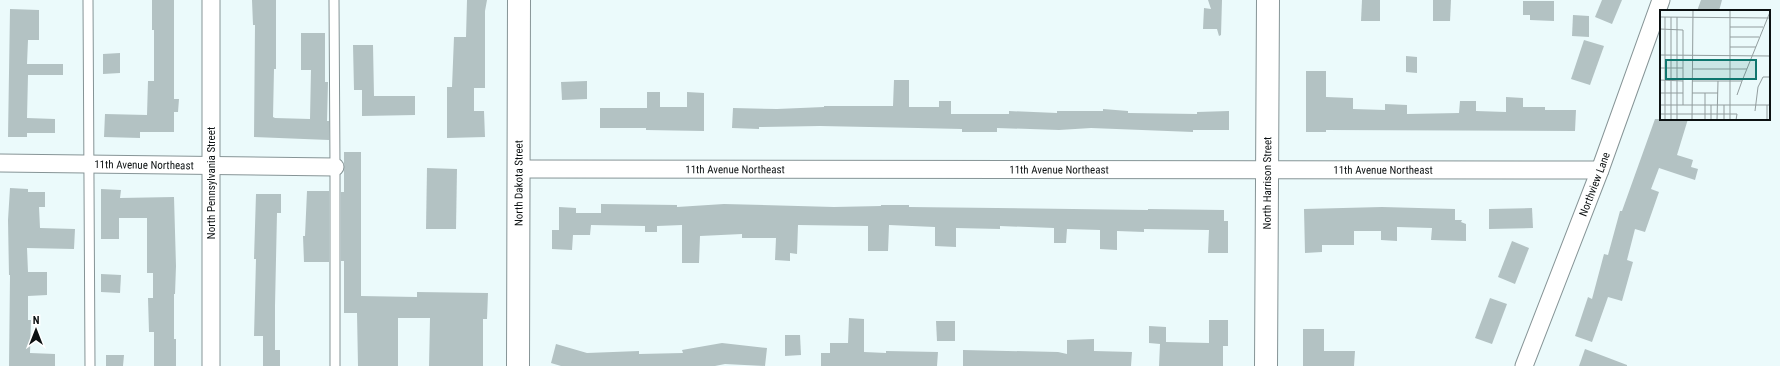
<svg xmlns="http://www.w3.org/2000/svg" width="1780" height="366" font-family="'Roboto Condensed',sans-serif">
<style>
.building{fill:#b3c2c3}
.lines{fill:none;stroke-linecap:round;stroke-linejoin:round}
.lane-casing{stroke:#869496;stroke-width:11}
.street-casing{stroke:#869496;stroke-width:19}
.secondary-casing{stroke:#869496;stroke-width:24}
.lane{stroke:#fff;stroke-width:9}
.street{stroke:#fff;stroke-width:17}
.secondary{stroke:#fff;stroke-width:22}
.labels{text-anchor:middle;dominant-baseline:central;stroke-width:4;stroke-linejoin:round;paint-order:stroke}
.street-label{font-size:11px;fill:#0c1112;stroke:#fff}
.inset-road{fill:none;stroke:#929d9e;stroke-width:1}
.view{fill:#0f766e;fill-opacity:0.15;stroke:#0f766e;stroke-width:2}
.inset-edge{fill:none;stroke:#0c1112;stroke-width:2}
</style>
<rect width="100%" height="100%" fill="#ebfafb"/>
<g class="building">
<path d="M152,0H174V99H179L178,112H174V132H140V138L104,137L105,114L147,115L148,81H154V30H152Z"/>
<path d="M252,0H276V69H274L273,117L275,118L310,119L311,70H301V33H325V82H328L327,121H329V140L254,137L255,25H253Z"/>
<path d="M467,0H487L485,11V88H474V111H484L485,137L447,138V87H452L454,37H466Z"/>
<path d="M1208,0H1222L1221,35L1219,36L1217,29H1203L1204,8L1211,9Z"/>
<path d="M1362,0H1380V21H1361Z"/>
<path d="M1433,0H1451L1450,21H1433Z"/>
<path d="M1602,0H1622L1612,24L1595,17Z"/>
<path d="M1701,0H1722L1719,11H1697Z"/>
<path d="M1523,1H1554V21L1530,20V15H1523Z"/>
<path d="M10,9L39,10V40H28L27,64H63V75H28L27,118L55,119V133H27V137H8Z"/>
<path d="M1573,15L1589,16V37L1572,36Z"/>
<path d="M1584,40L1604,46L1590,85L1571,79Z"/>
<path d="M353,45H373L374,96H415V115L362,116V90H354Z"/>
<path d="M120,53V73L103,74V54Z"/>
<path d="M1406,56L1417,57V73L1406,72Z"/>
<path d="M1306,71H1326V97L1353,98V109L1385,110V104L1407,105V114L1459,113L1460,101H1476V111L1506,112V97L1523,98V107H1545V110H1576L1575,131L1326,130V132H1306Z"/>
<path d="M894,80H909V107H939V101H951V114H1009V111L1057,113V111H1103V109L1128,111V113L1197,114V112L1229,111V130H1193V132L1091,128L1059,130L997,128V132H962V129L918,128L820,126L759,127V129L732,128L733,108L777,109L824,107V106H893Z"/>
<path d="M587,81V99L562,100L561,82Z"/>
<path d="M647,92H660V107H687V92L704,93V131L646,130V128H600V108H647Z"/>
<path d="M1655,119H1688L1677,155L1693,160L1691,167L1698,169L1695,180L1659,168L1651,189L1659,192L1645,232L1635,229L1627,260L1633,262L1622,301L1608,297L1592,342L1575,336L1588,297L1592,299L1604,254L1608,255L1620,211H1622Z"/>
<path d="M344,152H361V296L417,297V292L488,293L487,319H483V366H429L430,318H398V366H358L357,313H344V261H341V192H344Z"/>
<path d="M427,168L457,169L456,229H426Z"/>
<path d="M10,188L28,189V192H45V207H39L40,228L75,229L74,249L27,248L28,272H47V295L28,296V320H31L30,353L55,354V366H9L10,275H9L8,220Z"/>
<path d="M101,189L121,190L120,198L174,197L176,266L175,294H174V339H176V366H154V332H149L148,298H153V273H147V218H119V239H101Z"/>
<path d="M307,191H329V262H304L303,236H305Z"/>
<path d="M256,194H281V213H277L275,306V350H280V366H263V336H254L256,259H254Z"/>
<path d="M601,204L677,205V207L724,204L834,207L881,206V205H909V207L1148,210V209L1224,210V221H1228V253H1208L1209,230L1144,229V232L1117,231V250L1100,249V230L1067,229L1066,243H1054V228L1000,226V229L956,228V247L935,246V227L889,225L888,251H868V226L798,225L797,254L790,253V261L775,260L776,238H742V234L700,236L699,263H682V225L657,226V232H645V226L591,225L590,235H573L572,250L552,249V230H559V207L576,208V213H601Z"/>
<path d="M1382,207L1455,209V220H1462L1461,222L1466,224V241L1431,240L1432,228L1397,227V241L1381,240V231H1354V245H1322V252L1305,253L1304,209Z"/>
<path d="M1532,208L1533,228L1489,229V209Z"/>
<path d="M1512,241L1529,248L1515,284L1498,277Z"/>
<path d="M101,274L121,275L120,293L101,292Z"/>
<path d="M1490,298L1507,304L1492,344L1475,338Z"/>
<path d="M849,318L864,319V352L886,353V351L938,352L937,366H821V353H830V343H848Z"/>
<path d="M1209,320H1228V346H1223V366H1159L1160,344L1149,343V326L1166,327V342L1209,343Z"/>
<path d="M936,321H955V341H937Z"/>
<path d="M1303,329H1324V351H1355L1354,366H1303Z"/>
<path d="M785,335H800L801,355L785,356Z"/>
<path d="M1094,339V351L1132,352L1131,366H963V350L1058,352L1067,354V340Z"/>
<path d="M722,343L767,348L765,366L725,364L715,366H561L551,363L556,344L587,353L639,351V354L683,353L682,350Z"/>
<path d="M1585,349L1627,365V366H1579Z"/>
<path d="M106,355H124L123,366H106Z"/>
</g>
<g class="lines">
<g class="lane-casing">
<g id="lane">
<path d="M88,0L90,366"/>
<path d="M334,0L335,167V366"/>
</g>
</g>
<g class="street-casing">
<g id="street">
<path d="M211,0V366"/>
<path id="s1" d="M0,163L335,167"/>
<path id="s2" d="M518,169L1600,170"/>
<path id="s3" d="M1524,366L1600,170L1661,0"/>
</g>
</g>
<g class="secondary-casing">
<g id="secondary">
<path id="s4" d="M518,366L519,0"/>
<path id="s5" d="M1266,366L1268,0"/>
</g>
</g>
<use href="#lane" class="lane"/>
<use href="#street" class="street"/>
<use href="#secondary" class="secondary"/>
</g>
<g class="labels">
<g class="street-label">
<text stroke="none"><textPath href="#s1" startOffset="144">11th Avenue Northeast</textPath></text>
<text stroke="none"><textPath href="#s2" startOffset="217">11th Avenue Northeast</textPath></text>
<text stroke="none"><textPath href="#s2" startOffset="541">11th Avenue Northeast</textPath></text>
<text stroke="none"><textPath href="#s2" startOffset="865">11th Avenue Northeast</textPath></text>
<text transform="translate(211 183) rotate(-90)">North Pennsylvania Street</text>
<text stroke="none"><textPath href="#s4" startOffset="183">North Dakota Street</textPath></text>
<text stroke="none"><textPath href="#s5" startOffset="183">North Harrison Street</textPath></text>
<text stroke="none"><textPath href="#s3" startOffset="195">Northview Lane</textPath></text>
</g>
</g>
<g transform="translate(1660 10)">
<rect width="110" height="110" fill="#ebfafb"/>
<path class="inset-road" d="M0,7L110,8M70,17H103M0,19L23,20V95M70,27H99M70,37H96M0,45L110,46M0,58H23M32,59H87M0,70L23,71M32,71H82L110,2M0,83H23M32,83H58M77,85L82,71M0,95H110M95,101L98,77L103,67H110M0,104H77L76,110M5,110V7M11,110V7M17,110V7M32,110L33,0M45,110V83M51,110V95M57,110L58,71M64,110V95M70,110V0M107,110V95"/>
<path class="view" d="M6,50H96V69H6Z"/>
<rect width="110" height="110" class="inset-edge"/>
</g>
<g transform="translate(36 330)" stroke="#ffffff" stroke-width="3" paint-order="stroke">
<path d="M0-3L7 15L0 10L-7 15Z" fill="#0c1112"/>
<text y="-6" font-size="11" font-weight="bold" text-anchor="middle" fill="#0c1112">N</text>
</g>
</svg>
